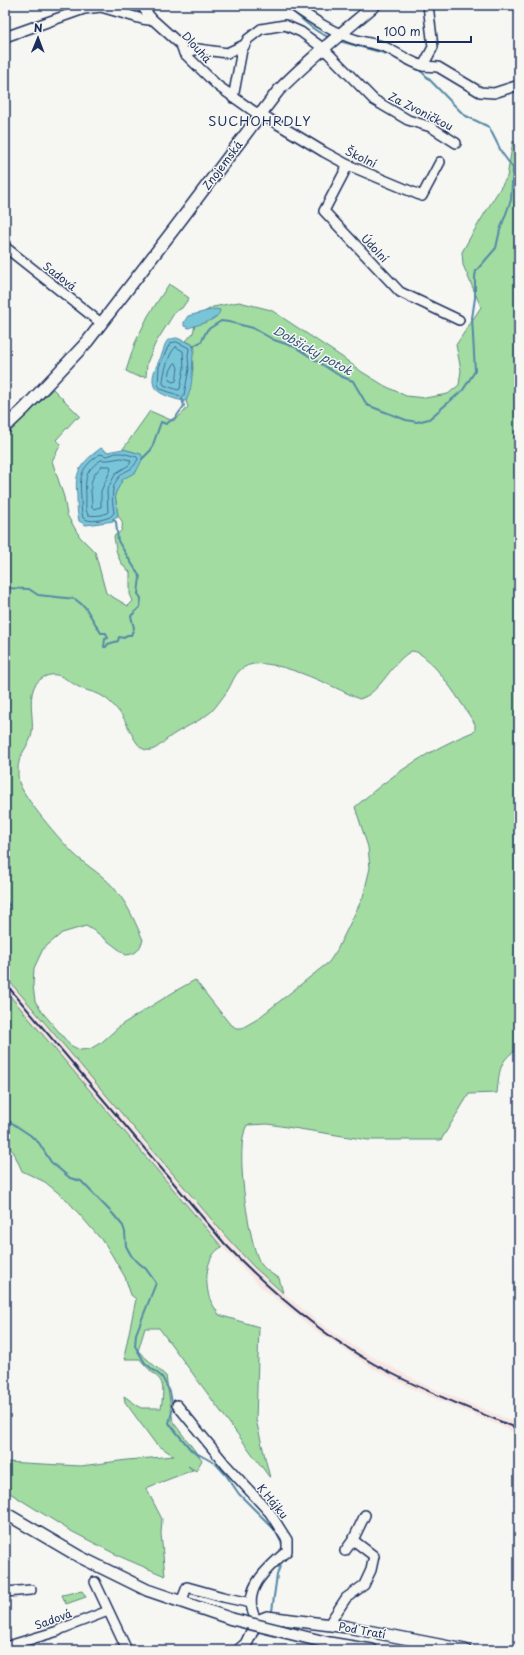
<svg xmlns="http://www.w3.org/2000/svg" width="524" height="1655" font-family="'Playpen Sans',sans-serif">
<style>
.built{fill:#f8e6e2}
.green{fill:#a2dca1;stroke:#5e8680;fill-rule:evenodd}
.water{fill:#79c5d8;stroke:#5389a7}
.lines{fill:none;stroke-linecap:round;stroke-linejoin:round}
.shore{stroke:#416b8f;stroke-width:1}
.stream{stroke:#5389a7;stroke-width:2}
.minor-casing{stroke:#1b2f5e;stroke-width:12}
.major-casing{stroke:#1b2f5e;stroke-width:14}
.minor{stroke:#f6f6f2;stroke-width:9}
.major{stroke:#f6f6f2;stroke-width:11}
.rail{stroke:#1b2f5e;stroke-width:2}
.major-bridge-casing{stroke:#1b2f5e;stroke-width:14;stroke-linecap:butt}
.major-bridge{stroke:#f6f6f2;stroke-width:11}
.labels{text-anchor:middle;dominant-baseline:central;stroke-width:3;stroke-linejoin:round;paint-order:stroke}
.street-label{font-size:11px;fill:#1b2f5e;stroke:#f6f6f2}
.water-label{font-size:12px;font-style:italic;fill:#32547c;stroke:#f6f6f2}
.quarter-label{font-size:13px;letter-spacing:1px;fill:#1b2f5e;stroke:#f6f6f2}
</style>
<rect width="100%" height="100%" fill="#f6f6f2"/>
<filter id="ink" filterUnits="userSpaceOnUse"><feTurbulence type="fractalNoise" baseFrequency=".025" numOctaves="2"/><feDisplacementMap in="SourceGraphic" scale="8" xChannelSelector="R" yChannelSelector="G"/><feConvolveMatrix kernelMatrix="1 2 1 2 8 2 1 2 1" color-interpolation-filters="sRGB"/></filter>
<g filter="url(#ink)">
<path class="built" d="M5,976L195,1201L229,1240L267,1279L317,1321L355,1347L421,1383L519,1424V1434L417,1391L372,1368L312,1328L260,1286L222,1247L188,1207L5,990Z"/>
<g class="green">
<path d="M513,141L519,146V1049C499,1058 499,1073 497,1093L469,1094L441,1140H368L268,1124L247,1125C234,1147 248,1232 257,1256C261,1267 269,1273 279,1278L283,1293L254,1267L229,1240L5,976V436L53,389L80,416L77,419L76,418L56,440L61,444L52,461L64,497L67,515L80,537L95,552L106,593L128,606L133,601L130,594V572C117,562 116,551 114,536C122,532 123,529 122,521L118,516L115,494L123,478L136,472L141,454L123,449L150,411L173,421L182,414L188,407L186,401L193,369L192,357L195,350L194,345L186,341L193,333L197,316L213,307L239,302L271,310L342,357L362,372L385,386L406,396L425,398L448,394L459,385L461,370L456,345L481,307L463,265L462,252L471,236L507,177ZM412,651C430,651 465,709 475,724V731C430,749 391,775 355,807L368,847L370,868L363,897L337,950L329,962L256,1020L242,1028H236L229,1023L195,980L177,990L121,1025L102,1042L90,1049L80,1050L70,1045L43,1013L35,1001L33,986L34,968L43,949L62,933L86,926L96,932L126,955C137,954 139,950 143,940C136,924 129,907 118,893C106,876 87,867 73,853C61,841 23,797 19,782C18,779 18,775 18,772C17,753 30,747 32,733C34,718 28,702 34,687C36,683 40,679 44,677C59,670 67,681 79,687C84,690 90,691 96,693C106,697 113,704 120,713C128,722 134,747 146,750C154,752 161,744 167,739C181,728 198,723 212,711C215,708 227,692 229,688C233,681 235,673 243,668C265,651 336,688 359,699C380,695 393,659 412,651Z"/>
<path d="M169,284L189,298L182,308L175,312L155,344L147,363L146,377L136,376L126,371L135,343L148,316Z"/>
<path d="M5,990L222,1247C207,1254 205,1277 208,1292C209,1300 215,1308 219,1315L259,1327L256,1420L270,1478L159,1328H145L138,1351L166,1376L173,1422L202,1460L196,1471L188,1466L193,1470L146,1488L162,1519L161,1534L165,1576L121,1557L69,1530L5,1490V1462L81,1466L127,1460L174,1456L155,1443L125,1402L124,1396L141,1408H161C167,1373 158,1383 140,1359H125V1352L136,1299L131,1295L125,1277L106,1245L67,1200L45,1182L22,1171L14,1153L5,1141Z"/>
<path d="M82,1591L86,1597L66,1604L62,1595Z"/>
</g>
<g class="water">
<path d="M215,309L220,310C219,321 198,324 189,328L184,326V322L188,316Z"/>
<path d="M177,338L194,345C191,363 195,384 186,401C179,401 156,394 154,386C150,374 158,365 162,354C164,349 164,344 168,340C171,339 174,338 177,338Z"/>
<path d="M101,448L107,452L123,449L141,454L143,458L136,472L123,479L115,494L118,516L114,518V521L86,525L79,521C77,512 77,504 77,495C74,471 81,463 101,448Z"/>
</g>
<g class="lines">
<g class="shore">
<path d="M177,342L189,348L188,356L189,369L184,395L183,397L161,389L158,385L159,367L168,347L171,343Z"/>
<path d="M176,347L183,351L184,368L180,389L178,390L164,385L163,383C163,375 169,351 176,347Z"/>
<path d="M176,363L178,368L176,381L173,382L169,380L170,371L174,364Z"/>
<path d="M116,453H122L137,457L138,459C131,473 127,468 120,476C110,487 112,499 114,513L110,517C102,520 90,523 83,518C81,510 81,504 81,496C79,474 82,467 100,454L107,456Z"/>
<path d="M122,458L130,460L131,462L129,465L116,473L107,490L108,512C103,516 94,516 88,515C85,509 86,503 86,496C85,479 85,470 101,460H108Z"/>
<path d="M102,466H110L111,469L101,491V507L93,509L92,508C92,488 86,481 102,466Z"/>
</g>
<g class="stream">
<path d="M277,5C292,7 302,21 314,29C319,33 326,36 331,38"/>
<path d="M339,41L391,55"/>
<path d="M193,346L201,342L207,330L221,321L229,322L253,328L274,340L295,347L340,376L353,381L367,405L406,420L417,422L429,419L463,390L475,371L472,318L475,298V277L476,271L496,248L500,230L511,200L513,168L502,153L489,127L464,115L423,73L414,67"/>
<path d="M142,459L151,450L161,422L166,424L176,417L184,406L182,399"/>
<path d="M5,588L29,589L38,595L75,599L85,607L101,633H106L108,638L105,639L104,647H106L108,644L118,641L119,637L124,638L127,635H131L134,628L131,616L140,607L141,598L138,594L140,577L118,541L116,522L113,519"/>
<path d="M5,899L9,905L5,913"/>
<path d="M5,1115L9,1121L30,1135L39,1143L51,1162L70,1178L81,1181L113,1214L123,1226L125,1232L126,1246L132,1257L146,1269L156,1283L136,1334L135,1346L145,1363L162,1377L170,1392L173,1408L169,1423L191,1450L216,1464L226,1475L239,1494L275,1530L283,1546"/>
<path d="M272,1611L277,1575L282,1560"/>
<path d="M277,1648L278,1650"/>
</g>
<g class="minor-casing">
<g id="minor">
<path d="M141,5L151,18L181,45L184,53L218,86L259,115L266,117L324,152L348,165L422,196L440,162"/>
<path d="M292,5C312,19 333,33 357,40C367,43 378,44 387,48C399,54 410,62 423,66"/>
<path d="M428,5L433,47L423,66L438,67L480,92L494,93L519,85"/>
<path d="M5,37L84,9L101,7L142,19L149,20L151,18"/>
<path d="M184,53L198,49L227,53L244,45"/>
<path d="M233,98L242,50L248,39L261,29L285,25L301,32L324,49L374,100L408,120L431,127L456,143"/>
<path d="M348,165L324,211L400,292L459,320"/>
<path d="M5,247L101,323"/>
<path d="M177,1405L226,1465L270,1513L287,1540V1551C266,1569 239,1592 257,1621"/>
<path d="M345,1551L353,1540"/>
<path d="M95,1582L127,1650"/>
<path d="M5,1592L31,1590"/>
<path d="M181,1602L187,1587L223,1597L251,1603"/>
<path d="M329,1624L346,1598L364,1585L371,1570L374,1556L353,1540L365,1515"/>
<path d="M5,1647L58,1631L61,1629L108,1611"/>
</g>
</g>
<g class="major-casing">
<g id="major">
<path d="M5,427L24,409L87,342L174,229L278,91C308,60 342,33 375,5"/>
<path d="M5,1513L80,1557L147,1590L232,1619"/>
<path d="M329,1643L372,1650"/>
<path d="M239,1650L246,1644L257,1621L267,1617L347,1627L465,1650"/>
</g>
</g>
<use href="#minor" class="minor"/>
<use href="#major" class="major"/>
<path class="rail" d="M5,983L225,1244C269,1290 318,1332 374,1364C421,1390 470,1409 519,1429"/>
<g class="major-bridge-casing">
<path id="major-bridge" d="M232,1619L329,1643"/>
</g>
<use href="#major-bridge" class="major-bridge"/>
</g>
</g>
<g class="labels">
<g class="street-label">
<text transform="translate(197 47) rotate(48)">Dlouhá</text>
<text transform="translate(421 111) rotate(27)">Za Zvoničkou</text>
<text transform="translate(361 157) rotate(25)">Školní</text>
<text transform="translate(222 165) rotate(-53)">Znojemská</text>
<text transform="translate(375 248) rotate(47)">Údolní</text>
<text transform="translate(60 276) rotate(38)">Sadová</text>
<text transform="translate(273 1501) rotate(51)">K Hájku</text>
<text transform="translate(53 1619) rotate(-20)">Sadová</text>
<text transform="translate(362 1630) rotate(10)">Pod Tratí</text>
</g>
<g class="water-label">
<text transform="translate(313 350) rotate(29)">Dobšický potok</text>
</g>
<g class="quarter-label">
<text x="260" y="120">SUCHOHRDLY</text>
</g>
</g>
<rect width="524" height="1655" fill="none" stroke="#f6f6f2" stroke-width="20"/>
<rect x="10" y="10" width="504" height="1635" fill="none" stroke="#1b2f5e" stroke-width="1.5" filter="url(#ink)"/>
<g transform="translate(38 38) rotate(1)" stroke="#f6f6f2" stroke-width="3" paint-order="stroke">
<path d="M0-3L7 15L0 10L-7 15Z" fill="#1b2f5e"/>
<text y="-6" font-size="11" font-weight="bold" text-anchor="middle" fill="#1b2f5e">N</text>
</g>
<path d="M378 36v6h93v-6" fill="none" stroke="#1b2f5e" stroke-width="2"/>
<text x="384" y="36" font-size="12" fill="#1b2f5e" stroke="#f6f6f2" stroke-width="3" paint-order="stroke">100 m</text>
</svg>
